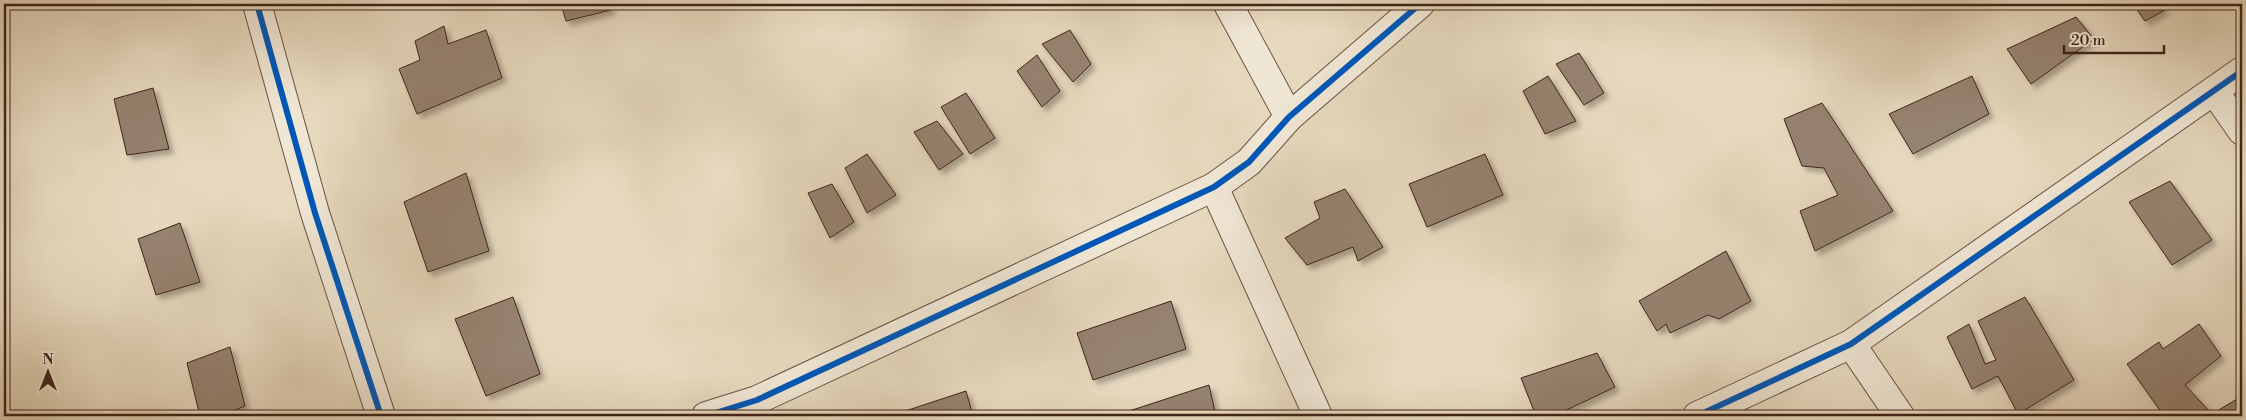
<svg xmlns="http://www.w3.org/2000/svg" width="2246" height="420" font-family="'Libre Bodoni',serif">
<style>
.building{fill:#96826f;stroke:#40251a;filter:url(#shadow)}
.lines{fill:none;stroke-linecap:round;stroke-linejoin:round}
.minor-casing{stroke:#6a5243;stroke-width:30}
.minor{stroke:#efe6d4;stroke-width:28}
.cycleway-casing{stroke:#efe6d4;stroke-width:9}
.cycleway{stroke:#0057b8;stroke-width:6}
</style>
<defs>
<filter id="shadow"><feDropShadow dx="4.5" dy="4.5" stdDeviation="2.5" flood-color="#0004"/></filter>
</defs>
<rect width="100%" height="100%" fill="#e6d8bd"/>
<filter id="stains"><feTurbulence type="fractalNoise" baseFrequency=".004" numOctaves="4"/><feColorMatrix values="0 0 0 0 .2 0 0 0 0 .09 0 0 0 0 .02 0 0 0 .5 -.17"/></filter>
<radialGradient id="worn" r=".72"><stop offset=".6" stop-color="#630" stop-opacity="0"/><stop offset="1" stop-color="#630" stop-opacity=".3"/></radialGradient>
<g class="building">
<path d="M561,4H609L611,10L566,21Z"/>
<path d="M2133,4H2160L2165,10L2145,21Z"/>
<path d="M2076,17L2094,39L2031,84L2007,49Z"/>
<path d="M444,26L448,44L486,30L502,78L417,114L399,69L420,60L415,41Z"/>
<path d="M1070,30L1091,64L1073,82L1042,44Z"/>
<path d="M1579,53L1604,93L1584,105L1556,64Z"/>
<path d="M1037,55L1060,91L1042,107L1017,71Z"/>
<path d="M1548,76L1576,121L1545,134L1523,91Z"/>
<path d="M1972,76L1989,114L1913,154L1889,114Z"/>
<path d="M153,88L169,149L127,155L114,99Z"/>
<path d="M966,93L995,138L970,154L941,107Z"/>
<path d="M1822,103L1893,211L1815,251L1800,211L1838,195L1824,168L1802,166L1784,119Z"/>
<path d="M937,121L963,154L939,170L914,132Z"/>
<path d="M867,154L896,195L867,213L845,168Z"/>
<path d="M1485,154L1503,195L1427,227L1409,184Z"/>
<path d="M466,173L489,251L428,272L404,202Z"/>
<path d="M2170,181L2212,240L2172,265L2129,202Z"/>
<path d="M832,184L854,222L830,238L808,193Z"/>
<path d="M1345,189L1383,247L1358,261L1353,247L1307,265L1285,238L1320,218L1314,202Z"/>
<path d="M180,223L200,282L156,295L138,239Z"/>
<path d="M1726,251L1751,301L1719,319L1708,315L1670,333L1666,324L1657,331L1639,301Z"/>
<path d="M513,297L540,374L486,396L455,319Z"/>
<path d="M2025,297L2074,380L2018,414L1998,376L1972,389L1947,337L1969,324L1985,364L1996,360L1978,321Z"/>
<path d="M1171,301L1186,349L1093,380L1077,333Z"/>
<path d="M2199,324L2221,356L2185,385L2212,414L2242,396V416H2164L2127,364L2159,342L2163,349Z"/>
<path d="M230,347L245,406L221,416H200L187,363Z"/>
<path d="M1597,353L1615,387L1554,416H1536L1521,378Z"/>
<path d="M1209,385L1216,416H1127L1126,412Z"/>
<path d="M966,391L973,416H890Z"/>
</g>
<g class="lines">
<g class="minor-casing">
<g id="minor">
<path d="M257,4L315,213L381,416"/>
<path d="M1228,4L1289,117"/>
<path d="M2214,91L2242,131"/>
<path d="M1214,187L1318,416"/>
<path d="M1851,344L1900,416"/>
<path d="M706,416L757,400L1214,187L1249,162L1289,117L1420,4"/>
<path d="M1697,416L1851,344L2242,71"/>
</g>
</g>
<use href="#minor" class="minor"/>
<g class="cycleway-casing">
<g id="cycleway">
<path d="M257,4L315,213L381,416"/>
<path d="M706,416L757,400L1214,187L1249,162L1289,117L1420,4"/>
<path d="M1697,416L1851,344L2242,71"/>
</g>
</g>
<use href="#cycleway" class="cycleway"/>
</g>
<rect width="2246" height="420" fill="none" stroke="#e6d8bd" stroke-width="20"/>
<rect x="5" y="5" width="2236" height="410" fill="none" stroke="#40251a" stroke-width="2.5"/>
<rect x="10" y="10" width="2226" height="400" fill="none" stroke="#40251a"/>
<g transform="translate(48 372)" stroke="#efe6d4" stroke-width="4" paint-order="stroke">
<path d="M0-4L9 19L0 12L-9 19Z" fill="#40251a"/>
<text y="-8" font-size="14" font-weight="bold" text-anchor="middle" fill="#40251a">N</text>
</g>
<path d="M2064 45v8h100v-8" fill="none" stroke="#40251a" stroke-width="2.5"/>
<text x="2071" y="45" font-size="15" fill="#40251a" stroke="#efe6d4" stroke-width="4" paint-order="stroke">20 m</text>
<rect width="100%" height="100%" filter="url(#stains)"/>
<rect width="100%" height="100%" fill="url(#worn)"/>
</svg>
